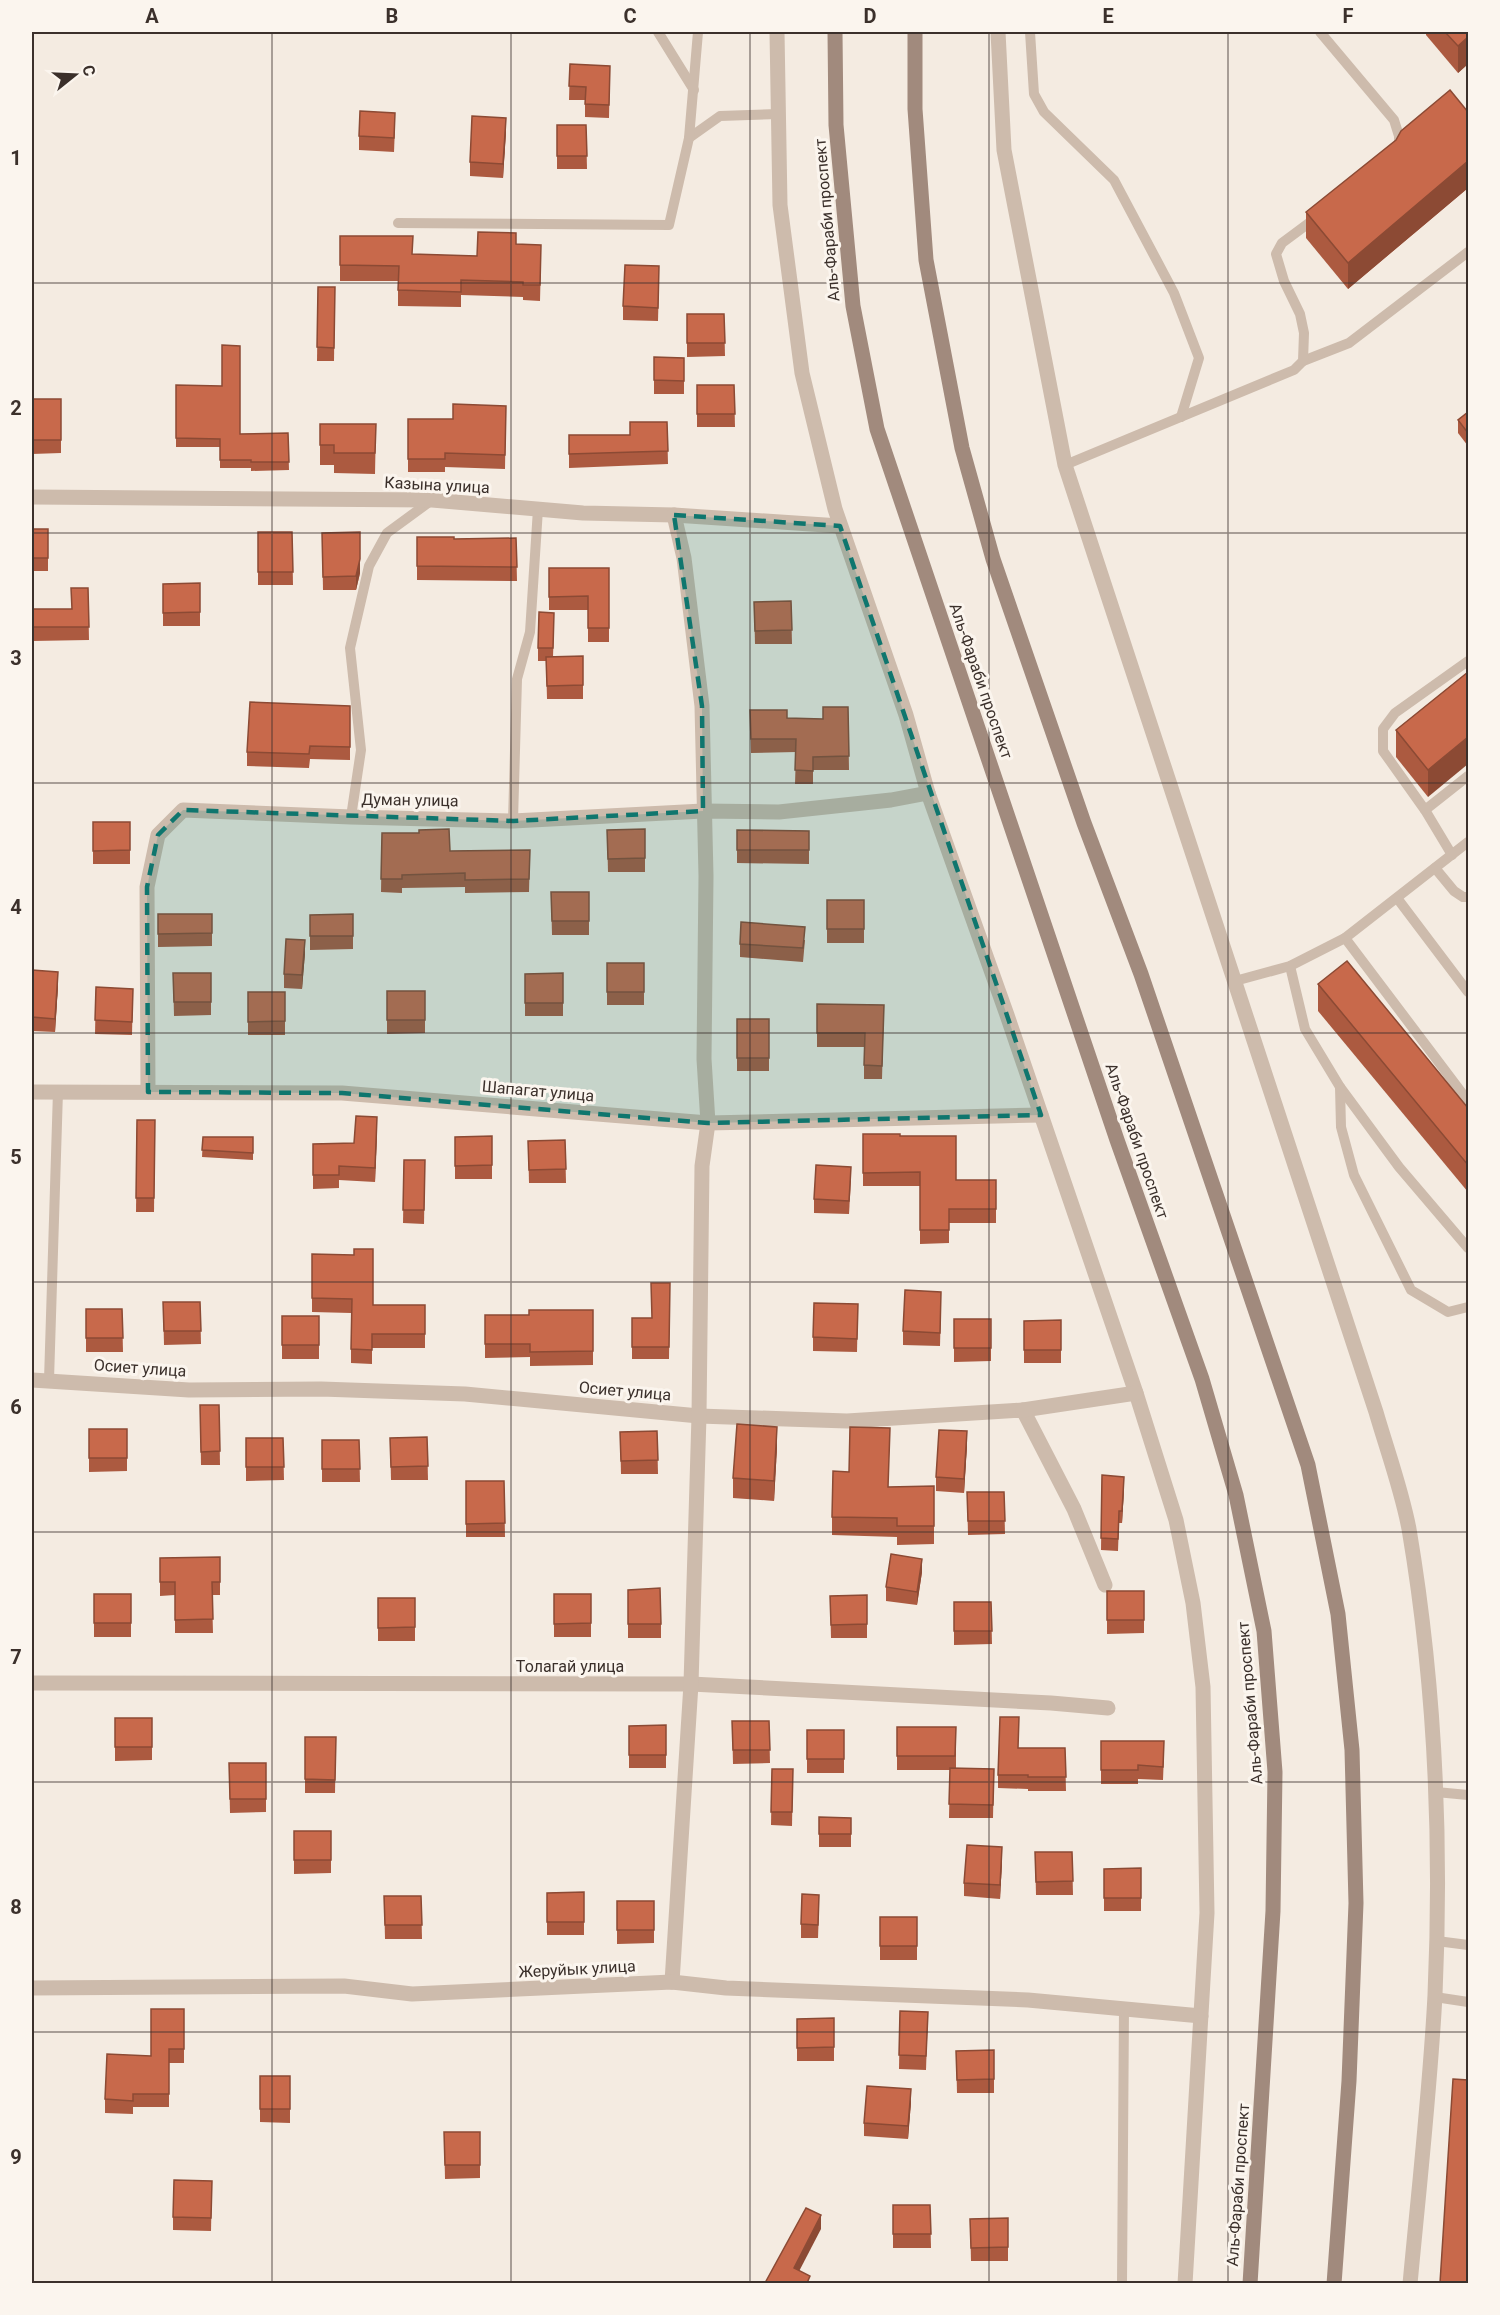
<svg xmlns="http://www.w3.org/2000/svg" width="1500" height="2315" font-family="Roboto,sans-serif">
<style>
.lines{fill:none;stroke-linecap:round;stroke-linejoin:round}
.lane{stroke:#cdbbac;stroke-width:10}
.street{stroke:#cdbbac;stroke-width:15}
.secondary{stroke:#a18a7d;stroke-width:15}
.wall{fill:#ac5a40}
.shaded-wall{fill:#8c4a34}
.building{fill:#c8694b;stroke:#8c4a34;stroke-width:1.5}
.marked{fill:#0f766e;fill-opacity:0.2;stroke:#0f766e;stroke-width:4.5;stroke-dasharray:12 8;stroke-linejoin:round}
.grid{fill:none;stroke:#3b302b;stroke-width:1.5;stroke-opacity:0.55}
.labels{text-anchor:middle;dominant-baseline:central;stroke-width:6;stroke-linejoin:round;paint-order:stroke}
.street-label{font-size:16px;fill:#3b302b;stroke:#fbf5ee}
.neatline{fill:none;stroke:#3b302b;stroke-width:2}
.grid-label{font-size:20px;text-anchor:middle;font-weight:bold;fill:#3b302b}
</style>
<rect width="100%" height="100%" fill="#f4ebe1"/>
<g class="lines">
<g class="lane">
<path d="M658,32L694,90"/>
<path d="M1030,32L1034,94L1044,112L1114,180L1174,293L1199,358L1181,417"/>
<path d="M1320,32L1394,120L1399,136V148"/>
<path d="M689,138L720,116L778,114"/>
<path d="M398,223L669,225L689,138L698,32"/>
<path d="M1303,361L1349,343L1468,252"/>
<path d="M1065,465L1294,370L1303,361L1304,333L1300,314L1284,281L1276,254L1282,243L1317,217"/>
<path d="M1425,810L1468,776"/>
<path d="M351,817L361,750L350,648L369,566L387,533L432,500"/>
<path d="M513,821L517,679L530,632L538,509"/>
<path d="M1452,855L1425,810L1383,751V729L1395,713L1468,661"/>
<path d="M1435,868L1454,891L1463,897H1468"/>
<path d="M1397,898L1468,992"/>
<path d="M1345,938L1468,1101"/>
<path d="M1290,966L1305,1029L1340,1087L1399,1167L1468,1248"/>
<path d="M1235,981L1290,966L1345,938L1468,842"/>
<path d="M1340,1087L1341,1127L1354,1175L1411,1290L1448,1312L1468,1307"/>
<path d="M49,1380L58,1091"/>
<path d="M1436,1792L1468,1795"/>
<path d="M1437,1941L1468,1945"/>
<path d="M1435,1997L1468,2002"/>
<path d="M1122,2284L1124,2009"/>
</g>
<g class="street">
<path d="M777,32L780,205L802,373L835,509L906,715L928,793L1007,1015L1136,1393L1176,1520L1193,1603L1203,1687L1207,1913L1185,2284"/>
<path d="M998,32L1004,150L1065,465L1376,1412C1387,1450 1402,1491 1409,1529C1435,1683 1442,1839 1435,1995C1430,2091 1419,2187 1410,2284"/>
<path d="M32,497L432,500L583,513L674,515L840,526"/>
<path d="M32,1092L342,1093L708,1123L1041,1115"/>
<path d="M148,1092L147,887L158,835L183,810L351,817L513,821L703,811L779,812L891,800L928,793"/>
<path d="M32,1380L189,1390L321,1389L465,1394L699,1416L847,1421L1023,1410L1074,1509L1105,1585"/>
<path d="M1023,1410L1136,1393"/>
<path d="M32,1683L691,1684L1051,1703L1108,1708"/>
<path d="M672,1982L691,1684L699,1416L702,1166L708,1123L704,1059L706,876L702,706L684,558L674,515"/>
<path d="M32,1988L344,1986L412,1994L672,1982L726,1988L1028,2000L1201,2016"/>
</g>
<g class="secondary">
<path d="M835,32L836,125L853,306L877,429L1117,1140L1202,1379L1236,1495L1264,1631L1275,1772L1273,1911L1250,2284"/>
<path d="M915,32V109L926,260L962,448L993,559L1084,823L1141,974L1308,1465L1338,1614L1352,1750L1356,1903L1349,2081L1334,2284"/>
</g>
</g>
<g class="wall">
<path d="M1426,32H1468V64L1458,73L1426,35Z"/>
<path d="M570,64L610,66L609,118L585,117V100H569Z"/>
<path d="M1468,112V188L1348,289L1306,238V212Z"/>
<path d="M557,125H586L587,169H557Z"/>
<path d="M395,127L394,152L359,150V136Z"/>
<path d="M506,131L503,178L470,176V162Z"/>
<path d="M340,236L413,254L477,256L516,244L541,261L540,301L523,300V297L461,295V307L398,306V281H340Z"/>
<path d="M659,280L658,321L623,320V306Z"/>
<path d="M318,287H335L334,361H317Z"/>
<path d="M687,314H724L725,356L687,357Z"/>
<path d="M654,357L684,358V394H654Z"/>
<path d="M176,385L240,434L288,433L289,470L251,471V468H220V447H176Z"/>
<path d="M697,385H734L735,427H697Z"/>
<path d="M32,399H61V453L32,454Z"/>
<path d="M506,406L505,469L445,467V472H408V419H453Z"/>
<path d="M1468,412V446L1458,433V420Z"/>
<path d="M667,422L668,464L569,468V435H630Z"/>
<path d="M320,424H376L375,474L334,473V465H320Z"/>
<rect x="32" y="529" width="16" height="42"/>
<path d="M258,532H292L293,585H258Z"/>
<path d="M322,533L360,573L356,590H323Z"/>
<path d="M417,537L454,539L516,538L517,581L417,580Z"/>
<path d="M549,568H609V642H588V610H549Z"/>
<path d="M200,583V626H163V584Z"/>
<path d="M88,588L89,640L32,641V609H71Z"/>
<path d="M791,601L792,644H755L754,602Z"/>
<path d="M554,627L553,657L583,656V699H547L546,661H538V648Z"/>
<path d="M1468,672L1428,797L1396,757V730Z"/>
<path d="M350,706V760L310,759L309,768L247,766V752Z"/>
<path d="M848,707L849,770H813V784H795L796,752L751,753L750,710L787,718L823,719Z"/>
<rect x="93" y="822" width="37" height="42"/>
<path d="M645,829V872H608L607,830Z"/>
<path d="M737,830L809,831V864L737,863Z"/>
<path d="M382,833L450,851L530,850L529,892L465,893V887L402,888V893L381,892Z"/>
<path d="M551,892H589V935H552Z"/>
<rect x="827" y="900" width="37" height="43"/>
<path d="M158,914H212V946L158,947Z"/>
<path d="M353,914V949L310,950V915Z"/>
<path d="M805,940L803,962L740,957V944Z"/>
<path d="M305,953L302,989L284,988V974Z"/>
<rect x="607" y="963" width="37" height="42"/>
<path d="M32,970L58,986L55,1032L32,1031Z"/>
<path d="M173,973H211V1015L174,1016Z"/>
<path d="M563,973V1016H525V974Z"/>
<path d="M1318,984L1468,1108V1192L1318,1011Z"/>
<path d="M96,987L133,989L132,1035L95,1034Z"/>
<path d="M387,991H425V1033L387,1034Z"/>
<rect x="248" y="992" width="37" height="43"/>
<path d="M817,1004L884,1005L882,1079H864V1047H817Z"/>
<rect x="737" y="1019" width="32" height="52"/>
<path d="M137,1120H155L154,1212H136Z"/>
<path d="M377,1131L375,1182L339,1180V1188L313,1189V1144L354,1143Z"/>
<path d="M863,1134L900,1136L956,1180H996V1223H949V1243L920,1244V1186H863Z"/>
<path d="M492,1136V1179H455V1137Z"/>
<path d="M203,1137H253V1160L202,1157Z"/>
<path d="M565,1140L566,1183H529L528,1141Z"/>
<path d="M404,1160H425L424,1224L403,1223Z"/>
<path d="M851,1180L849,1214L814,1213V1199Z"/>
<path d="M312,1254L373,1305H425V1348H372V1364L351,1363V1313L312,1312Z"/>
<path d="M670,1283L669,1359H632V1318H652Z"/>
<path d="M163,1302H200L201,1344L164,1345Z"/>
<path d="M858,1304L857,1352L813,1351V1337Z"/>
<path d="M941,1305L940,1346L903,1345V1331Z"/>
<path d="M86,1309H122L123,1352H86Z"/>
<path d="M593,1310V1365L530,1366V1357L485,1358V1315H529Z"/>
<rect x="282" y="1316" width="37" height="43"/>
<path d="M954,1319H991V1361L954,1362Z"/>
<path d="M1061,1320V1363H1024V1321Z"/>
<path d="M200,1405H219L220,1465H201Z"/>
<path d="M89,1429H127V1471L89,1472Z"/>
<path d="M657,1431L658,1474H621L620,1432Z"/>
<path d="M427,1437L428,1480H391L390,1438Z"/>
<path d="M246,1438H283L284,1480L246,1481Z"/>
<path d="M322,1440H359L360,1482H322Z"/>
<path d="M967,1445L964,1493L936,1491V1477Z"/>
<path d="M777,1447L774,1501L733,1498V1478Z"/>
<path d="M1102,1475L1124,1489L1122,1523H1119L1118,1551L1101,1550Z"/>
<path d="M466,1481H504L505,1537H466Z"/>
<path d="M934,1486V1544L897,1545V1537L832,1535V1517L889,1487Z"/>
<path d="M967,1492H1004L1005,1534L968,1535Z"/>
<path d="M220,1557V1595H212L213,1633H175V1595L160,1596V1558Z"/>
<path d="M922,1572L917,1605L886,1601V1587Z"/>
<path d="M628,1590L661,1624V1638H628Z"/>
<path d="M1107,1591H1144V1633L1107,1634Z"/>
<rect x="94" y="1594" width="37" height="43"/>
<rect x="554" y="1594" width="37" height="43"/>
<path d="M867,1595V1638H831L830,1596Z"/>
<rect x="378" y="1598" width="37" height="43"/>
<path d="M954,1602H991L992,1644L954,1645Z"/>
<path d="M115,1718H152V1760L115,1761Z"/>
<path d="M732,1721H769L770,1763L733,1764Z"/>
<path d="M666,1725V1768H629V1726Z"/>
<path d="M897,1727H956V1768L994,1769L993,1818H949L950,1770H897Z"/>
<rect x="807" y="1730" width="37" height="43"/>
<path d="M305,1737H336L335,1793H305Z"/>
<path d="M1101,1741L1164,1754L1163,1780L1138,1779V1784H1101Z"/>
<path d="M1018,1748H1065L1066,1791H1028V1789L998,1788V1775Z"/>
<path d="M229,1763H266V1812L230,1813Z"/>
<path d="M772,1769H793L792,1826L771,1825Z"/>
<path d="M819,1817L851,1818V1847H819Z"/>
<path d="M294,1831H331V1873L294,1874Z"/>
<path d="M1035,1852H1072L1073,1895H1036Z"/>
<path d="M1002,1861L1000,1899L964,1896V1883Z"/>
<path d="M1141,1868V1911H1104V1869Z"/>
<path d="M584,1892V1935H547V1893Z"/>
<path d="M384,1896H421L422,1939H385Z"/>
<path d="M617,1901H654V1943L617,1944Z"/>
<path d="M819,1909L818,1938H801V1924Z"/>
<rect x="880" y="1917" width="37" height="43"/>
<path d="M184,2009V2063H169V2107H133V2114L105,2113V2099L151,2056Z"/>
<path d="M900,2011L928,2012L926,2070L899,2069Z"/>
<path d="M834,2018V2061H797V2019Z"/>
<path d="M994,2050V2093H957L956,2051Z"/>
<path d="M260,2076H290V2123L260,2122Z"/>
<path d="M911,2102L908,2139L864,2136V2123Z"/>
<path d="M444,2132H480V2178L445,2179Z"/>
<path d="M212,2181L211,2231L173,2230V2217Z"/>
<path d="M893,2205H930L931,2248H893Z"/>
<path d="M1008,2218V2261H971L970,2219Z"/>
</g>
<g class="shaded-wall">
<path d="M1468,37V64L1458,73V46Z"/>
<path d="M506,118V131L503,178V164Z"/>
<path d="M1468,161V188L1348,289V263Z"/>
<path d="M360,559V573L356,590V576Z"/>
<path d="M1468,737V764L1428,797V770Z"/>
<path d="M305,940V953L302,989V975Z"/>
<path d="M58,972V986L55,1032V1019Z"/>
<path d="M377,1117V1131L375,1182V1168Z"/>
<path d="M777,1427V1447L774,1501V1481Z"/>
<path d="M967,1431V1445L964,1493V1479Z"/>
<path d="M1124,1477V1489L1122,1523V1511Z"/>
<path d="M922,1559V1572L917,1605V1592Z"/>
<path d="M1002,1847V1861L1000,1899V1885Z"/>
<path d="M911,2089V2102L908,2139V2126Z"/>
<path d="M821,2215V2229L794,2281V2268Z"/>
</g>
<g class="building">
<path d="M1445,32H1468V37L1458,46Z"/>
<path d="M570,64L610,66L609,105L585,104L586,87L569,86Z"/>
<path d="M1450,90L1468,112V161L1348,263L1306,212L1396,140L1401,131Z"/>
<path d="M360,111L395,113L394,138L359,136Z"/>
<path d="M472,116L506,118L503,164L470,162Z"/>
<path d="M557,125H586L587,156H557Z"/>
<path d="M478,232L516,233V244L541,245L540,285H523V282L461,280V292L398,290L399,266L340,265V236H413L412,254L477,256Z"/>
<path d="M625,265L659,266L658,308L623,306Z"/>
<path d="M318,287H335L334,348L317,347Z"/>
<path d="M687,314H724L725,343H687Z"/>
<path d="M222,345L240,346V434L288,433L289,462H251V460H220V439L176,438V385L222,386Z"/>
<path d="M654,357L684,358V381L654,380Z"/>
<path d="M697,385H734L735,414H697Z"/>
<rect x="32" y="399" width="29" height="41"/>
<path d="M453,404L506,406L505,455L445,453V459H408V419H453Z"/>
<path d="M1468,412V433L1458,420Z"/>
<path d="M630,422H667L668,451L569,454V435H630Z"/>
<path d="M320,424H376L375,453H334V445H320Z"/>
<rect x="32" y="529" width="16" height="29"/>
<path d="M258,532H292L293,572H258Z"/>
<path d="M360,532V559L356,576L323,577L322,533Z"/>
<path d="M417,537H454V539L516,538L517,567L417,566Z"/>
<path d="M549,568H609V628H588V596L549,597Z"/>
<path d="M200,583V612L163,613V584Z"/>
<path d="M71,588H88L89,627H32V609H72Z"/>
<path d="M791,601L792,630L755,631L754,602Z"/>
<path d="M539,612L554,613L553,648H538Z"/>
<path d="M583,656V685L547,686L546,657Z"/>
<path d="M1468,672V737L1428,770L1396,730Z"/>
<path d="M250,702L350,706V747L310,746L309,754L247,752Z"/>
<path d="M823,707H848L849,756L813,757V771L795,770L796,739H751L750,710H787V718L823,719Z"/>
<path d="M93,822H130V850L93,851Z"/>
<path d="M449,829L450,851L530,850L529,879L465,880V873L402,875V879H381L382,833H419V830Z"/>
<path d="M645,829V858L608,859L607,830Z"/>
<path d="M737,830L809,831V850H737Z"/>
<path d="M551,892H589V921H552Z"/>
<rect x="827" y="900" width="37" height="29"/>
<path d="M158,914H212V933L158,934Z"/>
<path d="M353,914V936H310V915Z"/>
<path d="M741,922L805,927L803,948L740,944Z"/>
<path d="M286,939L305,940L302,975L284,974Z"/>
<path d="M1347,961L1468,1108V1165L1318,984Z"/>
<rect x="607" y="963" width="37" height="29"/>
<path d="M32,970L58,972L55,1019L32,1017Z"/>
<path d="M173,973H211V1002H174Z"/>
<path d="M563,973V1003H525V974Z"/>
<path d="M96,987L133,989L132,1022L95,1020Z"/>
<rect x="387" y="991" width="38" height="29"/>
<path d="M248,992H285V1021L248,1022Z"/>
<path d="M817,1004L884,1005L882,1066L864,1065L865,1033H817Z"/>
<rect x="737" y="1019" width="32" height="39"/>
<path d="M356,1116L377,1117L375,1168L339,1166V1175H313V1144L354,1143Z"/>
<path d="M137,1120H155L154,1198H136Z"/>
<path d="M863,1134H900V1136H956V1180H996V1209H949V1230H920V1172L863,1173Z"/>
<path d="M492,1136V1165L455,1166V1137Z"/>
<path d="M203,1137H253V1153L202,1150Z"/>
<path d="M565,1140L566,1169L529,1170L528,1141Z"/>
<path d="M404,1160H425L424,1210H403Z"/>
<path d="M816,1165L851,1167L849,1201L814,1199Z"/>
<path d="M354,1249H373V1305H425V1334H372V1350L351,1349L352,1299L312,1298V1254L354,1255Z"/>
<path d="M651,1283H670L669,1347H632V1318H652Z"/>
<path d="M905,1290L941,1292L940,1333L903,1331Z"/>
<path d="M163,1302H200L201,1331H164Z"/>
<path d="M814,1303L858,1304L857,1339L813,1337Z"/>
<path d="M86,1309H122L123,1338H86Z"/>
<path d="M529,1310H593V1351L530,1352V1344H485V1315H529Z"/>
<rect x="282" y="1316" width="37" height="29"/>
<rect x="954" y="1319" width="37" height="29"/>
<path d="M1061,1320V1350H1024V1321Z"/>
<path d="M200,1405H219L220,1451L201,1452Z"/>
<path d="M737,1424L777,1427L774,1481L733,1478Z"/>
<path d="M850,1427L890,1428L888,1487L934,1486V1526H897V1518L832,1517L833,1471L849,1472Z"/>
<rect x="89" y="1429" width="38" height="29"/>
<path d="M939,1430L967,1431L964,1479L936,1477Z"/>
<path d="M657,1431L658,1460L621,1461L620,1432Z"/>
<path d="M427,1437L428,1466L391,1467L390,1438Z"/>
<path d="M246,1438H283L284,1467H246Z"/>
<path d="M322,1440H359L360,1469H322Z"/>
<path d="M1102,1475L1124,1477L1122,1511H1119L1118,1539L1101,1538Z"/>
<path d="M466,1481H504L505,1523L466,1524Z"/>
<path d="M967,1492H1004L1005,1521H968Z"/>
<path d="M891,1554L922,1559L917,1592L886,1587Z"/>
<path d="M220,1557V1582H212L213,1619L175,1620V1582H160V1558Z"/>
<path d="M660,1588L661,1624H628V1590Z"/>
<rect x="1107" y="1591" width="37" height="29"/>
<rect x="94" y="1594" width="37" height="29"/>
<path d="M554,1594H591V1623L554,1624Z"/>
<path d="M867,1595V1624L831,1625L830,1596Z"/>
<path d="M378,1598H415V1627L378,1628Z"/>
<path d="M954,1602H991L992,1631H954Z"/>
<path d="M1000,1717H1019L1018,1748H1065L1066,1777H1028V1775H998Z"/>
<rect x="115" y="1718" width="37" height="29"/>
<path d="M732,1721H769L770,1750H733Z"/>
<path d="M666,1725V1755H629V1726Z"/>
<path d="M897,1727H956L955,1756H897Z"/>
<rect x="807" y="1730" width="37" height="29"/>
<path d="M305,1737H336L335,1780L305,1779Z"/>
<path d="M1101,1741H1164L1163,1767L1138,1765V1770H1101Z"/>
<path d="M229,1763H266V1799H230Z"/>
<path d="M950,1768L994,1769L993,1805L949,1804Z"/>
<path d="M772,1769H793L792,1812H771Z"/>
<path d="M819,1817L851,1818V1834H819Z"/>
<rect x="294" y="1831" width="37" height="29"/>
<path d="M967,1845L1002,1847L1000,1885L964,1883Z"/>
<path d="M1035,1852H1072L1073,1881L1036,1882Z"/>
<path d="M1141,1868V1898H1104V1869Z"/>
<path d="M584,1892V1922H547V1893Z"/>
<path d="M802,1894L819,1895L818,1925L801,1924Z"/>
<path d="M384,1896H421L422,1925H385Z"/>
<rect x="617" y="1901" width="37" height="29"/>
<rect x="880" y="1917" width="37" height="29"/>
<path d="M151,2009H184V2049H169V2094H133V2101L105,2099L107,2054L151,2056Z"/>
<path d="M900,2011L928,2012L926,2056L899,2055Z"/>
<path d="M834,2018V2047L797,2048V2019Z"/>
<path d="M994,2050V2079L957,2080L956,2051Z"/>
<rect x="260" y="2076" width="30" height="33"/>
<path d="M1453,2079L1468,2080V2283H1440Z"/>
<path d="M867,2086L911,2089L908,2126L864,2123Z"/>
<path d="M444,2132H480V2165H445Z"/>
<path d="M174,2180L212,2181L211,2218L173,2217Z"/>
<path d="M893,2205H930L931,2234H893Z"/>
<path d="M806,2208L821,2215L794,2268L810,2276L807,2283H765Z"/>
<path d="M1008,2218V2247L971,2248L970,2219Z"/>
</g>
<path class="marked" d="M674,515L840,526L1041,1115L708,1123L342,1093L148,1092L147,887L158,835L183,810L513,821L703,811L702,706Z"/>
<path class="grid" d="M272,32V2284M511,32V2284M750,32V2284M989,32V2284M1228,32V2284M32,283H1468M32,533H1468M32,783H1468M32,1033H1468M32,1282H1468M32,1532H1468M32,1782H1468M32,2032H1468"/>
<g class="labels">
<g class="street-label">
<text transform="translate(827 220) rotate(-95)">Аль-Фараби проспект</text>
<text transform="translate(437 485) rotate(3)">Казына улица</text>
<text transform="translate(981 681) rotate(71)">Аль-Фараби проспект</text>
<text transform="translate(410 800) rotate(1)">Думан улица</text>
<text transform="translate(538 1091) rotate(5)">Шапагат улица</text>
<text transform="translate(1137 1141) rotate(71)">Аль-Фараби проспект</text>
<text transform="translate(140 1368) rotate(4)">Осиет улица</text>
<text transform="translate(625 1391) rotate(5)">Осиет улица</text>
<text x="570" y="1666">Толагай улица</text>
<text transform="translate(1250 1703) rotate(-95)">Аль-Фараби проспект</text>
<text transform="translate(577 1969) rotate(-3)">Жеруйык улица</text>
<text transform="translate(1238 2185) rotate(-86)">Аль-Фараби проспект</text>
</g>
</g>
<rect width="1500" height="2315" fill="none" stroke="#fbf5ee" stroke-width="66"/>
<g transform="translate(75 75) rotate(72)" stroke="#fbf5ee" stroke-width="4.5" paint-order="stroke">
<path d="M0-4.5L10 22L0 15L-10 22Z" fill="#3b302b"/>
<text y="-9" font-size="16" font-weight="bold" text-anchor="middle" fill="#3b302b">С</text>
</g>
<rect x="33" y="33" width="1434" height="2249" class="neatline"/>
<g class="grid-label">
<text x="152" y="23">A</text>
<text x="392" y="23">B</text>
<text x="630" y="23">C</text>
<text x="870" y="23">D</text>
<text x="1108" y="23">E</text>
<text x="1348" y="23">F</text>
<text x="16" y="165">1</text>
<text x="16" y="415">2</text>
<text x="16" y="665">3</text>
<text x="16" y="914">4</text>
<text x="16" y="1164">5</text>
<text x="16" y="1414">6</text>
<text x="16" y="1664">7</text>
<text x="16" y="1914">8</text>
<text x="16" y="2164">9</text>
</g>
</svg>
